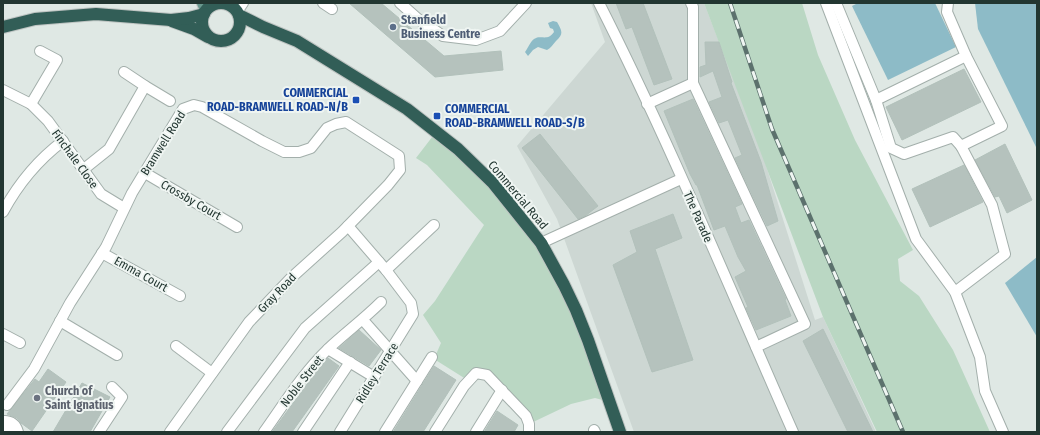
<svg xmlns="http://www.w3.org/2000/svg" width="1040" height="435" font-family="'Fira Sans Condensed',sans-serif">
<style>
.built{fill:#cdd7d3}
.green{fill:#bad7c3}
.water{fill:#8dbbc7}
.building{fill:#b5c2bd;stroke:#b2c1bb}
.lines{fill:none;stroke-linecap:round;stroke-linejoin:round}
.minor-casing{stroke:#a3afab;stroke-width:12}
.major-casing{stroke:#bdc3c1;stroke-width:14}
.highway-casing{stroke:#bdc3c1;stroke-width:14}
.minor{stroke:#fff;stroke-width:10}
.major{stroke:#69988e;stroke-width:12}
.highway{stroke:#325e57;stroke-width:12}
.rail-casing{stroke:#5c716d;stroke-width:4.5}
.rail{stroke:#eff5f2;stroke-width:3;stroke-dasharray:9;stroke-linecap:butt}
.service-dot{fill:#5c6f8a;stroke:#eff5f2;stroke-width:1.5}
.transit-dot{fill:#1a4fb4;stroke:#eff5f2;stroke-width:1.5}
.worship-dot{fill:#6b7280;stroke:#eff5f2;stroke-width:1.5}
.labels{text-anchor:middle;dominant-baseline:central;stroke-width:4;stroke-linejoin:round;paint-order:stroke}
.service-label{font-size:12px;font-weight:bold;fill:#4e5e75;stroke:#eff5f2;text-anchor:start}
.transit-label{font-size:12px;font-weight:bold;fill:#164399;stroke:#eff5f2;text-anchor:end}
.street-label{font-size:12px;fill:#223631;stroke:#eff5f2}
.worship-label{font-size:12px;font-weight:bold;fill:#5b616d;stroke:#eff5f2;text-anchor:start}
</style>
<rect width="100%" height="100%" fill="#dfe8e4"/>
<path class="built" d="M591,3H704L762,153L815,320L823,317L876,432H634L557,219L517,146L605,42Z"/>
<g class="green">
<path d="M704,3H802L818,55L855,140L913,250L898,259L900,281L919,296L953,350L990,432H877L823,317Z"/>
<path d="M436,132L458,149L541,243L610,402L595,398L571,404L529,424L487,375L469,381L434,359L441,343L423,315L435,301L484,225L427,165L416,158Z"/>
</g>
<g class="water">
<path d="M858,3H935L956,47L888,80L852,6Z"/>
<path d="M975,3H1037V149L978,29Z"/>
<path d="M553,21L557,22C562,31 564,34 556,41C553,44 551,48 547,50L538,47L533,50L528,56L525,52C528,48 530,42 534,39C541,34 547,42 554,32L553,29L550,28L548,23Z"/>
<path d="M1037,257V337L1005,283Z"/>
</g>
<g class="building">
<path d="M349,3H381L444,56L501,51L503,70L435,77Z"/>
<path d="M616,3H643L672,79L654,85L632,27L626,29Z"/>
<path d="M705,42H719L732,82L731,83L761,162L778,221L767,226L735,158L742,155L728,120L719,123L709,102L722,97L713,71L700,77V67L706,65Z"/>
<path d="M964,69L981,102L902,140L886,107Z"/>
<path d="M693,99L742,204L735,207L741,223L749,220L786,299L785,300L791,316L756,330L746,308L748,307L735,277L746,271L738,257L725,226L714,230L697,185H696L690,174L664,111Z"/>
<path d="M540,134L598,206L585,216L578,219L522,148Z"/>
<path d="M1005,144L1032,200L1007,213L999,196L995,197L975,160Z"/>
<path d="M964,165L983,202L930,227L912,189Z"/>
<path d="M673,214L682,238L655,249L693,360L652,372L613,265L637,252L630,231Z"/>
<path d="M823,329L873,432H848L803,341Z"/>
<path d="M359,330L381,350L369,366L339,348Z"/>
<path d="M328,358L339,366L292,432H272L313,376Z"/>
<path d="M434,366L456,380L423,432H393Z"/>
<path d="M48,369L66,382L32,431L21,423L17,418L7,414L35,379L39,382Z"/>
<path d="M82,383L110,397L90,432H53Z"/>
<path d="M497,411L518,425L514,432H484Z"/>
</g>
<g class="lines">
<g class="minor-casing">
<g id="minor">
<path d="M323,3L332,9"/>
<path d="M400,3L418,19L443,36L476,40L500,31L526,3"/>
<path d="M599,3C670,143 730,289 793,432"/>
<path d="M691,3L693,7V83L805,324L756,347"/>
<path d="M826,3L916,239L955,292L980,357L985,391L1003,432"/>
<path d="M836,3L876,100L891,148L904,154L953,137L961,146L992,205L1005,254L955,292"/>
<path d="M948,3L947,12L966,56L1002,126L961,146"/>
<path d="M227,4L230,3"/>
<path d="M237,12L243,3"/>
<path d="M124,72L145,86L170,101"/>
<path d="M3,90L31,104L48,121L101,194L124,208"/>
<path d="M876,100L966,56"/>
<path d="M31,104L57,60L40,51"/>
<path d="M647,104L693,83"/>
<path d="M84,169L109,149L145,86"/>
<path d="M145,173L237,227"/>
<path d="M3,212C18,184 38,160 63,141"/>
<path d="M541,243L681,179"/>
<path d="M102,253L180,296"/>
<path d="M386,270L434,225"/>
<path d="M363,320L417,381"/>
<path d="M60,321L117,355"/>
<path d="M3,334L20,343"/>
<path d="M176,346L212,373"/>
<path d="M328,349L374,377"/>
<path d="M7,405L34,369L70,303L106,247L132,193L183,109L194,105L202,107L262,141L284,152H299L311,148L327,128L336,124L346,122L399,156L400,170L388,185L342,232L291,278L249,322L170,432"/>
<path d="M4,421C12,421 16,425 18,432"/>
<path d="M4,421C5,427 8,431 14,432"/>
<path d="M594,430L595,432"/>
<path d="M99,432L122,397L112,387"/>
<path d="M227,432L305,328L379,262"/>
<path d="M264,432C284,404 303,373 328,349C345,333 364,319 381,302"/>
<path d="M303,432L350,362"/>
<path d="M340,432L413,314L411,303L386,270L348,226"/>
<path d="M385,432L432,357"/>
<path d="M435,432L464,386L476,373L487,375L526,416L529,424V432"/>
<path d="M476,432L502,390"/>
</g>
</g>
<g class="major-casing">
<path id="major" d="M203,3L206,10"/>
</g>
<g class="highway-casing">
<g id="highway">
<circle cx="221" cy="22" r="19"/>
<path d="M239,15L263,27L297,41L407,109L458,149L493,183L541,243L564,285L576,310L588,340L620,432"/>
<path d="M172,21L194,29L208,37"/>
<path d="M3,27L35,19L96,14L171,20L189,18L204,14"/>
</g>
</g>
<use href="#minor" class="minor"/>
<use href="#major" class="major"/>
<use href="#highway" class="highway"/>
<g class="rail-casing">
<path id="rail" d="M730,3L772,129L903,432"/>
</g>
<use href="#rail" class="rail"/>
</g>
<circle class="service-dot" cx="393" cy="27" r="4"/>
<g class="transit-dot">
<rect x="352" y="96" width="8" height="8" rx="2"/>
<rect x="433" y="112" width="8" height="8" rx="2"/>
</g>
<circle class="worship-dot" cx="37" cy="398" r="4"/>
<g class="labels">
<g class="service-label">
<text x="401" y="20">Stanfield<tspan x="401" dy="14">Business Centre</tspan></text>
</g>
<g class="transit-label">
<text x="348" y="93">COMMERCIAL<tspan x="348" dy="14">ROAD-BRAMWELL ROAD-N/B</tspan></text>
<text x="445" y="109" text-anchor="start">COMMERCIAL<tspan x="445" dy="14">ROAD-BRAMWELL ROAD-S/B</tspan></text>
</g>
<g class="street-label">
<text transform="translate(163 143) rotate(-58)">Bramwell Road</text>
<text transform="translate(75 159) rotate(54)">Finchale Close</text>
<text transform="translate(518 195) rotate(50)">Commercial Road</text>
<text transform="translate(191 200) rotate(30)">Crossby Court</text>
<text transform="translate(698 217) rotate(66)">The Parade</text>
<text transform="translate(141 274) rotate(29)">Emma Court</text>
<text transform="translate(277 293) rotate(-46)">Gray Road</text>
<text transform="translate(377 373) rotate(-58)">Ridley Terrace</text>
<text transform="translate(302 381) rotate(-52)">Noble Street</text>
</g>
<g class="worship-label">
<text x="45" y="391">Church of<tspan x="45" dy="14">Saint Ignatius</tspan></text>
</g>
</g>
<rect width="1040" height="435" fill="none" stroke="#223631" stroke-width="8"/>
</svg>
